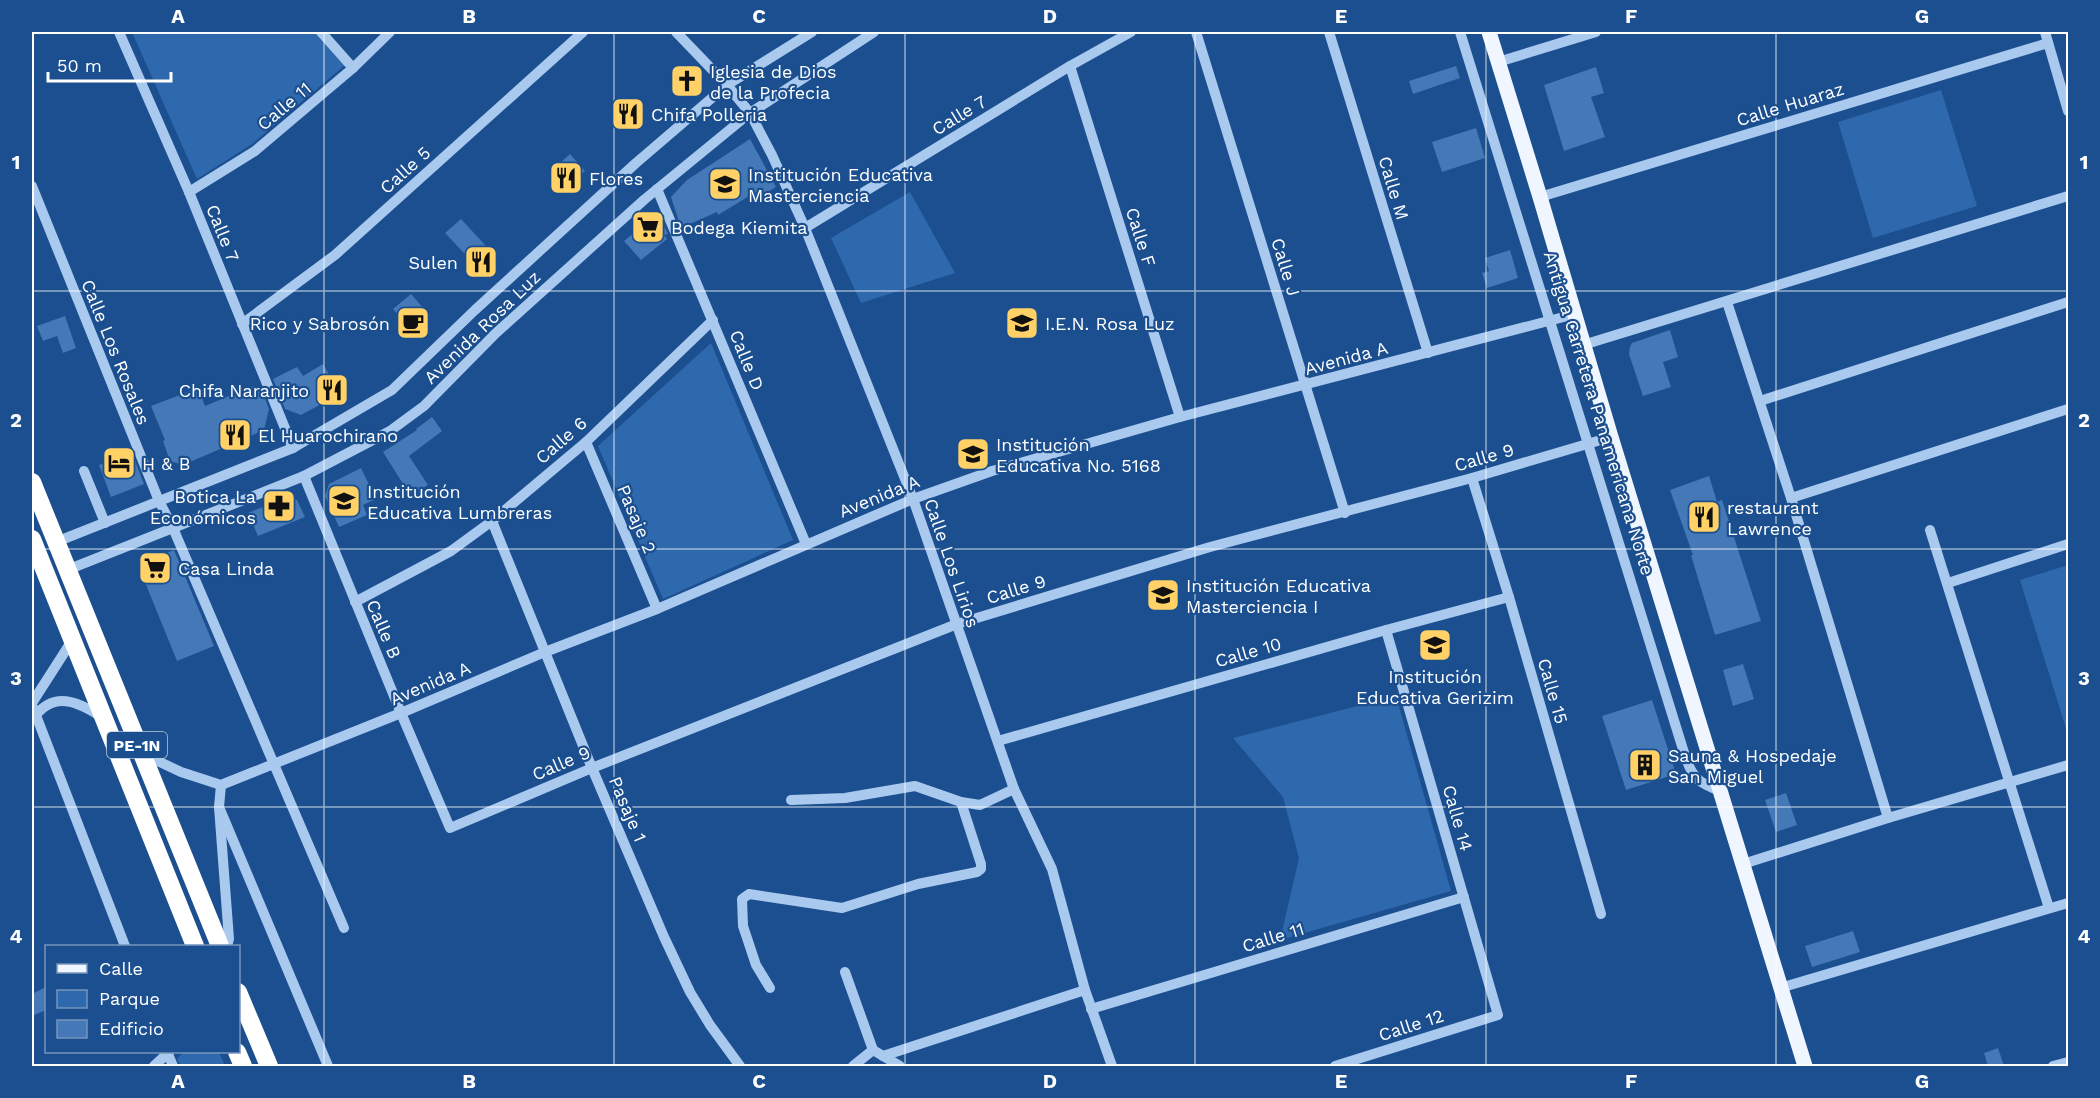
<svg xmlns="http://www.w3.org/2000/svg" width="2100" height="1098" font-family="'Work Sans',sans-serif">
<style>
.green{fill:#2e69ad}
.building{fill:#4478b7}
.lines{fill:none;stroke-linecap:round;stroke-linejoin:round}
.minor{stroke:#a9c9ee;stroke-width:10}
.major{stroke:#f0f6ff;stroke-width:15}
.highway{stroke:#fff;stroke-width:18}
.grid{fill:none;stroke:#fff;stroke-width:1.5;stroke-opacity:0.55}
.labels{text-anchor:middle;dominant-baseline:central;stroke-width:4.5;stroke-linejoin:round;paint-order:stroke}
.shield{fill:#1b4f8f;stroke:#bbcadd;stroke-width:1.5}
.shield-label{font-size:16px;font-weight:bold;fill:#fff}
.poi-label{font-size:18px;fill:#fff;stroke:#1b4f8f;text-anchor:start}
.street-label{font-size:18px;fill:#fff;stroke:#1b4f8f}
.neatline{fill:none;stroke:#fff;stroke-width:2}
.grid-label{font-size:20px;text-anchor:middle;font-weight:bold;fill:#fff}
</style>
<rect width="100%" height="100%" fill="#1b4f8f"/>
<g class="green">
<path d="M132,32H315L345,65L252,144L197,179Z"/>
<path d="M1941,90L1977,206L1873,238L1838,122Z"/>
<path d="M910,192L955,273L861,303L831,238Z"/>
<path d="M711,343L793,540L663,599L598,446Z"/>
<path d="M2068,565V735L2020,580Z"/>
<path d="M1396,696L1451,891L1280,940L1299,858L1283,797L1233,738Z"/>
<path d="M183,1052H219L225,1066H181L177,1059Z"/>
</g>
<g class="building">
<path d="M1456,66L1460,78L1413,94L1409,81Z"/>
<path d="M1596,67L1604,93L1591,97L1605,137L1564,151L1544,85Z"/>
<path d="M1476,128L1485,158L1442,172L1432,142Z"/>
<path d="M750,139L776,187L759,197L754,193L718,215L717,212L681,228L671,197L687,180Z"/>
<path d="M570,154L585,171L566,188L551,171Z"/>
<path d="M461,219L497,258L482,272L445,233Z"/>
<path d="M647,222L664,226L668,234L664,235L667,239L641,260L624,241Z"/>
<path d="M1510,250L1518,278L1487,288L1482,273L1489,271L1485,258Z"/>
<path d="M411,294L430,316L413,331L393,309Z"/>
<path d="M65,316L76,348L63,353L57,336L43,341L37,326Z"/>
<path d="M1670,330L1678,357L1663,362L1671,387L1643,396L1629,354L1630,347L1632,343Z"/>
<path d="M323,364L340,394L301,415L285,409L273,379L297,367L303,376Z"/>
<path d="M253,386L254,389L260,386L269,409L264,430L183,465L170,461L163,441L165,440L151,406L198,388L205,406Z"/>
<path d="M432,417L442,431L409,456L428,485L410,495L383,452L417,430L416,429Z"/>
<path d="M132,453L144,484L111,497L99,465Z"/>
<path d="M361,468L376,499L363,505L367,515L339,527L325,496L329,484Z"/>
<path d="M1709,476L1717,502L1722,500L1761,621L1715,635L1691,555H1693L1670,490Z"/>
<path d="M290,496L297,500L305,517L258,536L248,513Z"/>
<path d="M174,550L214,646L177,661L138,565Z"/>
<path d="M1743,664L1754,699L1733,706L1723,670Z"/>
<path d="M1652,700L1676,774L1626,790L1602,716Z"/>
<path d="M1786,793L1797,825L1776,832L1765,800Z"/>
<path d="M1853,931L1860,952L1812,967L1805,946Z"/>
<path d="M46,987V1010L32,1016V994Z"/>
<path d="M1998,1048L2004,1066H1988L1984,1053Z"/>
</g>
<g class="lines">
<g class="minor">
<path d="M119,32L189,192L293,448"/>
<path d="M321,32L353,68"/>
<path d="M676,32L727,85L750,113L772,155L805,228L913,499L1014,789L1052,869L1085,990L1112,1066"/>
<path d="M1196,32L1345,513"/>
<path d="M1329,32L1428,353"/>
<path d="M1460,32L1686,759C1694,780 1700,783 1720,791"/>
<path d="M2045,32L2068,111"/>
<path d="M1498,62L1596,32"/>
<path d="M1070,66L1180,417"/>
<path d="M32,186L159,501L173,528L344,928"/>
<path d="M657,189L806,544"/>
<path d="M189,192L255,151L353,68L390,32"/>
<path d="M1540,197L2048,43"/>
<path d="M805,228L1070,66L1131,32"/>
<path d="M1727,302L1791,498L1888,818"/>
<path d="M242,324L335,255L583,32"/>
<path d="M1583,345L2068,196"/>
<path d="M1760,401L2068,302"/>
<path d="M586,442L657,609"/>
<path d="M84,471L105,523"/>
<path d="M304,476L401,713L450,828L592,768L957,624L1210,547L1472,478L1611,437"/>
<path d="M1472,478L1509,597L1601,914"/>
<path d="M1791,498L2068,409"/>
<path d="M492,521L592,768L664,937L690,992L710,1025L740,1066"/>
<path d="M1930,530L2049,908"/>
<path d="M56,542L293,448L392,390L475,310L636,163L727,85L812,32"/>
<path d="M67,570L304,476L390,431L424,406L496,333L645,199L750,113L874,32"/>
<path d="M1948,583L2068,544"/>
<path d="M355,602L451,551L492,521L586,442L713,320"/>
<path d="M32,703L73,639"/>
<path d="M32,705L125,946"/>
<path d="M33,719C53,690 78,701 103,718"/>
<path d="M998,741L1386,630L1509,597"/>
<path d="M143,754L181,772L221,785L401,713L545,652L657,609L913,499L992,471L1180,417L1575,314"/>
<path d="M221,785L219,807L229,939L227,946"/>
<path d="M791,800L845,798L915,786L961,802L980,805L1014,789"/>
<path d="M219,807L328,1066"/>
<path d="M1743,864L1888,818L2068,765"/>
<path d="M845,972L873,1050"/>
<path d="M770,988L756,965L743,926L742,899L749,894L842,908L918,884L977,872L981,869V864L961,802"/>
<path d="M1780,988L2068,903"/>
<path d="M1091,1009L1464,897"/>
<path d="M167,1052L173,1066"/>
<path d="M883,1056L1085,990"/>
<path d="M154,1066L169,1052"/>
<path d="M853,1066L873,1050L900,1066"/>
<path d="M1335,1066L1498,1015L1386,630"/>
<path d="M2053,1066L2068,1062"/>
</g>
<path class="major" d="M1489,32L1540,197L1611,437L1805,1066"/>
<g class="highway">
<path d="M32,482L220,946"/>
<path d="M32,539L195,946"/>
<path d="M238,992L269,1066"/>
<path d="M237,1052L243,1066"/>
</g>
</g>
<path class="grid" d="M324,32V1066M614,32V1066M905,32V1066M1195,32V1066M1486,32V1066M1776,32V1066M32,291H2068M32,549H2068M32,807H2068"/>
<defs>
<g id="church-square" transform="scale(1.725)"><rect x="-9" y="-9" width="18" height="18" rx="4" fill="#ffd166" stroke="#1b4f8f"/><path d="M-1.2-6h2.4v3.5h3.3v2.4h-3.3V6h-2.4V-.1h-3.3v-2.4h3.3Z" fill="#111"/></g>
<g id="restaurant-square" transform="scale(1.725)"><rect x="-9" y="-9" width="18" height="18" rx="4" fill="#ffd166" stroke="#1b4f8f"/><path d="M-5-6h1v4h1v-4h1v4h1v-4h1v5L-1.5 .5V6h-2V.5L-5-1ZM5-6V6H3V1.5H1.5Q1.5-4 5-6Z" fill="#111"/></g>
<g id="school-square" transform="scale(1.725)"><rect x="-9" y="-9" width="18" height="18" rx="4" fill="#ffd166" stroke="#1b4f8f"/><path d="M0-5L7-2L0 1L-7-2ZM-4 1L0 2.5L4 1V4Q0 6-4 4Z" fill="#111"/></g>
<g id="supermarket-square" transform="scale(1.725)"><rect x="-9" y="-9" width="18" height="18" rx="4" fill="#ffd166" stroke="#1b4f8f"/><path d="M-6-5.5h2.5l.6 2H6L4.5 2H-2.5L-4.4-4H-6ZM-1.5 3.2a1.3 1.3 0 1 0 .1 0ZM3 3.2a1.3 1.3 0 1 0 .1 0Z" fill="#111"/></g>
<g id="cafe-square" transform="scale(1.725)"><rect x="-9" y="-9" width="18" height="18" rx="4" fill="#ffd166" stroke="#1b4f8f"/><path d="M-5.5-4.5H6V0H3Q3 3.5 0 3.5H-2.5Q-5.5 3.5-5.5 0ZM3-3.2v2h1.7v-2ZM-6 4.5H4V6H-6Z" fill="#111"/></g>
<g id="hotel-square" transform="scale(1.725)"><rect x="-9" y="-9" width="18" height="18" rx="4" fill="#ffd166" stroke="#1b4f8f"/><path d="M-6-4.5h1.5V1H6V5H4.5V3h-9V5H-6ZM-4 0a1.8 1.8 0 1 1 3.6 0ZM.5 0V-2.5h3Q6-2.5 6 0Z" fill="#111"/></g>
<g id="pharmacy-square" transform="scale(1.725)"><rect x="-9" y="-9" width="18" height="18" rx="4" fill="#ffd166" stroke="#1b4f8f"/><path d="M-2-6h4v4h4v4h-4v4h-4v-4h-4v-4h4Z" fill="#111"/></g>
<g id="building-square" transform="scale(1.725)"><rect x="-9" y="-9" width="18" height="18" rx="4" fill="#ffd166" stroke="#1b4f8f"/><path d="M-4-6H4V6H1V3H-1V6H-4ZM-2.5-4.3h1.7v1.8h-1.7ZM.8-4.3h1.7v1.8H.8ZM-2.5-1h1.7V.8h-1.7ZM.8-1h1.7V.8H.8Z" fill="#111"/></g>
</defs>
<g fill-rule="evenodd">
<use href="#church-square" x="687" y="81"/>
<use href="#restaurant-square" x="628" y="114"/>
<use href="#restaurant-square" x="566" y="178"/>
<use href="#school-square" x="725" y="184"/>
<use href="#supermarket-square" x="648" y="227"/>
<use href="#restaurant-square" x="481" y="262"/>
<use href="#cafe-square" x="413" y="323"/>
<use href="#school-square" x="1022" y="323"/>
<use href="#restaurant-square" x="332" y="390"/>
<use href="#restaurant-square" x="235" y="435"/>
<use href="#school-square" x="973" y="454"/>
<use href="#hotel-square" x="119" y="463"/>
<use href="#school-square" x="344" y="501"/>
<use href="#pharmacy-square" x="279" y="506"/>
<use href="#restaurant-square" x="1704" y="517"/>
<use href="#supermarket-square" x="155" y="568"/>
<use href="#school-square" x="1163" y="595"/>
<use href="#school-square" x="1435" y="645"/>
<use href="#building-square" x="1645" y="765"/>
</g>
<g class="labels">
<rect class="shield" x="107" y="732" width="60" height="26" rx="4.5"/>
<g class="shield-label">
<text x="137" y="745">PE-1N</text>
</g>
<g class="poi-label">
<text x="710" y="71">Iglesia de Dios<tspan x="710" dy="21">de la Profecia</tspan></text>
<text x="651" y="114">Chifa Polleria</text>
<text x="748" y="174">Institución Educativa<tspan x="748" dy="21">Masterciencia</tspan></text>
<text x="589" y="178">Flores</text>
<text x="671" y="227">Bodega Kiemita</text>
<text x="458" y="262" text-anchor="end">Sulen</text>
<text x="390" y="323" text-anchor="end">Rico y Sabrosón</text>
<text x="1045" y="323">I.E.N. Rosa Luz</text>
<text x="309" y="390" text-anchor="end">Chifa Naranjito</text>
<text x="258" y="435">El Huarochirano</text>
<text x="996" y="444">Institución<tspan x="996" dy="21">Educativa No. 5168</tspan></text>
<text x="142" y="463">H &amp; B</text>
<text x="367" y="491">Institución<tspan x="367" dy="21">Educativa Lumbreras</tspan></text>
<text x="256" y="496" text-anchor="end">Botica La<tspan x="256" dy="21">Económicos</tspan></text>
<text x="1727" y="507">restaurant<tspan x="1727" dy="21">Lawrence</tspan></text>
<text x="178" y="568">Casa Linda</text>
<text x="1186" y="585">Institución Educativa<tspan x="1186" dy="21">Masterciencia I</tspan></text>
<text x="1435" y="676" text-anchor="middle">Institución<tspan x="1435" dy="21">Educativa Gerizim</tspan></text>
<text x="1668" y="755">Sauna &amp; Hospedaje<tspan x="1668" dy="21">San Miguel</tspan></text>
</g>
<g class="street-label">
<text transform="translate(1790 104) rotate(-17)">Calle Huaraz</text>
<text transform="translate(284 106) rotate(-40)">Calle 11</text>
<text transform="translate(959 115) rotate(-31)">Calle 7</text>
<text transform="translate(405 170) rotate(-42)">Calle 5</text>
<text transform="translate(1394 188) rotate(73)">Calle M</text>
<text transform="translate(223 233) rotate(68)">Calle 7</text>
<text transform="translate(1141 237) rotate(72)">Calle F</text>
<text transform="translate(1286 267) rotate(73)">Calle J</text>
<text transform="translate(482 327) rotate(-44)">Avenida Rosa Luz</text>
<text transform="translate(116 352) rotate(68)">Calle Los Rosales</text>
<text transform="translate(1346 358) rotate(-15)">Avenida A</text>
<text transform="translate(747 360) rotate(68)">Calle D</text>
<text transform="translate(1599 413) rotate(73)">Antigua Carretera Panamericana Norte</text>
<text transform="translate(561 440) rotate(-41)">Calle 6</text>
<text transform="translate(1484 457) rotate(-16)">Calle 9</text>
<text transform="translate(879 496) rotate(-22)">Avenida A</text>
<text transform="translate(637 519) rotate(67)">Pasaje 2</text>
<text transform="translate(952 563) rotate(71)">Calle Los Lirios</text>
<text transform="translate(1016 589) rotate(-17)">Calle 9</text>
<text transform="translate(384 629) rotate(67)">Calle B</text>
<text transform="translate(1248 652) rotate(-16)">Calle 10</text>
<text transform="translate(430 683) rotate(-23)">Avenida A</text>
<text transform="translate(1553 691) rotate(74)">Calle 15</text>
<text transform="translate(561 763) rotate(-23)">Calle 9</text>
<text transform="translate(628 809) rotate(67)">Pasaje 1</text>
<text transform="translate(1458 818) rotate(74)">Calle 14</text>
<text transform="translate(1273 937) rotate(-17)">Calle 11</text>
<text transform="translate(1411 1025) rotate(-18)">Calle 12</text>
</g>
</g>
<rect width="2100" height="1098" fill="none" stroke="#1b4f8f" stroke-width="66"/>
<rect x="45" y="945" width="195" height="108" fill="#1b4f8f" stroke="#7695bc" stroke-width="1.5"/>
<rect x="57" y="964" width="30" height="9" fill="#f0f6ff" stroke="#7695bc" stroke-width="1.5"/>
<text x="99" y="975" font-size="18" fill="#ffffff">Calle</text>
<rect x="57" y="990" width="30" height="18" fill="#2e69ad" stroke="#7695bc" stroke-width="1.5"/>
<text x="99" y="1005" font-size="18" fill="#ffffff">Parque</text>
<rect x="57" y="1020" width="30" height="18" fill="#4478b7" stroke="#7695bc" stroke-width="1.5"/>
<text x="99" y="1035" font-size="18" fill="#ffffff">Edificio</text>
<path d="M48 72v9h123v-9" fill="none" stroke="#ffffff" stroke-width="3"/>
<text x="57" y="72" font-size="18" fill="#ffffff" stroke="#1b4f8f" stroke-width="4.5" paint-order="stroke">50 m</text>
<rect x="33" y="33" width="2034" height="1032" class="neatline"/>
<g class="grid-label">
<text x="178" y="23">A</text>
<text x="469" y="23">B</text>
<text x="759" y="23">C</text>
<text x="1050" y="23">D</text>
<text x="1341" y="23">E</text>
<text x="1631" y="23">F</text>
<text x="1922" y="23">G</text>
<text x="16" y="169">1</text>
<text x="2084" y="169">1</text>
<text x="16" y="427">2</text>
<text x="2084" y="427">2</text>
<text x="16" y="685">3</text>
<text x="2084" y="685">3</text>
<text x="16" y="943">4</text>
<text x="2084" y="943">4</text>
<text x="178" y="1088">A</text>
<text x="469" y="1088">B</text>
<text x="759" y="1088">C</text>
<text x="1050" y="1088">D</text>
<text x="1341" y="1088">E</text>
<text x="1631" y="1088">F</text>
<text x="1922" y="1088">G</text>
</g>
</svg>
